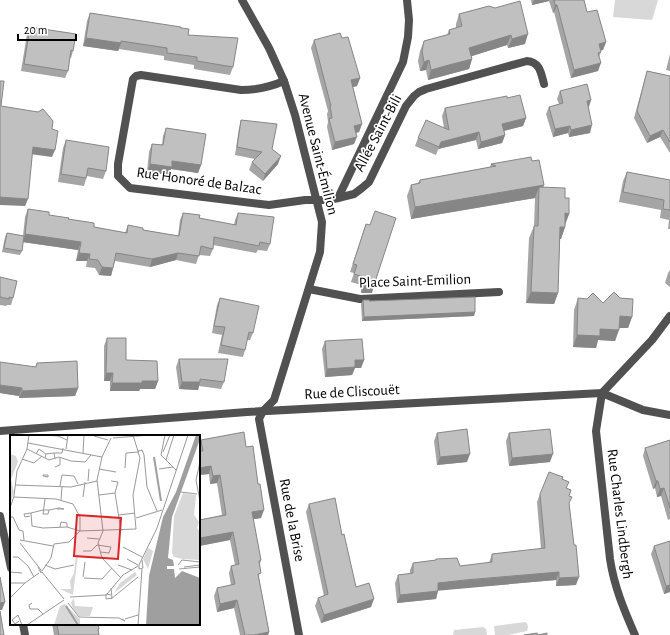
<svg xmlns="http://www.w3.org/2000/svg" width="670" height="635" font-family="'Alegreya Sans',sans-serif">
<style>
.green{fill:#d8d8d8}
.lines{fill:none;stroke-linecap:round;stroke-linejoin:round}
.minor{stroke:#515151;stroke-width:8}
.wall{fill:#a5a5a5}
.shaded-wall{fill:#868686}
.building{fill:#c0c0c0;stroke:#868686}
.labels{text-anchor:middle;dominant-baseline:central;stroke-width:3.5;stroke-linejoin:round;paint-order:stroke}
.street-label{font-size:15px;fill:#000;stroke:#fff}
.inset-river{fill:none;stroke:#9f9f9f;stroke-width:2}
.inset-road{fill:none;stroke:#999;stroke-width:1}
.view{fill:#d62828;fill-opacity:0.15;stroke:#d62828;stroke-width:2}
.inset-edge{fill:none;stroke:#000;stroke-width:2}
</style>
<rect width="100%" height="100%" fill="#fff"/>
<g class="green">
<path d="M615,0H658L652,20L613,17Z"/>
<path d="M525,622L527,623L528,627L527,631L508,635H495L494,626Z"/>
<path d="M483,627L486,629L487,635H453L454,630Z"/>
</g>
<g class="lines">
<g class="minor">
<path d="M242,0L269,48L284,81L295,115L322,222L320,252L274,400L263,411L259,419L299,635"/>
<path d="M284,81C270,87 255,90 241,90L141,75L136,76L133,79L118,164V176L130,188L269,205L305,200H329L338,198L354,194L362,188L369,182L406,106L414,96L419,92L426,89L527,61C540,62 541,73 544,84"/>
<path d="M338,198L403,62L408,37L409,20L407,0"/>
<path d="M309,289L360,299L499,292"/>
<path d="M0,431L247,412L602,393L652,340L670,316"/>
<path d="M0,516L11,568"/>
<path d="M23,624L25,635"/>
<path d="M635,635C624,610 614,586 610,559L596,431L602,393L643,410L670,415"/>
</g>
</g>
<g class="wall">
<path d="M531,0H584L587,12L606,42L603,50H601V52L599,57L598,71L571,78L554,12L553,13L549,1L532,5Z"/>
<path d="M489,6L525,44L508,48L507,45L471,56L472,59L469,69L428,80L426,70L420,71L418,61L420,51L424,41L447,35L449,30L456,28V24L459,14Z"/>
<path d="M90,13L181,28L188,35L233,67L230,75L194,69V65L164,60V56L119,49L118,51L83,46L87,21Z"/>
<path d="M30,27L73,51L71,58H70L68,71L65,78L21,71L27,34Z"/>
<path d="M342,38L360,78L357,86L353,87L362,124L359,132L356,133L354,144L332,150L327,127L328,122L327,114L328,111L311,48L314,40Z"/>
<path d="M670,54V71L666,70Z"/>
<path d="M647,71L670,76V153L660,137L647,143L634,118L645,78Z"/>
<path d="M560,91L591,100L589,107L590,133L569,137L568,133L553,137L546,114L549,107L559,104L557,99Z"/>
<path d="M445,108L526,118L523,126L504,131L505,135L502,143L478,149L476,140L438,149L436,155L415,146L418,138L444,128L442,116Z"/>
<path d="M241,120L272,149L278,164L263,181L249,170L252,162L255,159L235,155L239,128Z"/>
<path d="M166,128L201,165L198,173L171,169L169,175L147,172L149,152L152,144L162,145L163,136Z"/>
<path d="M66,140L106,171L103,179L87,176L84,186L58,182L63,148Z"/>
<path d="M532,161L543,187L565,198L569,214L565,224V227L561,239H560L558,293L554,304L526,303L529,238L534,226L535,198L411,219L407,196L411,185L418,183L420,180L490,167L491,164Z"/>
<path d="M627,172L670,180V229H668L669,220L660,218L661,210L619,202L623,181Z"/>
<path d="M28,209L49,215L68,219L94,227L125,233L128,225L143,230L178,236L180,220L183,213L199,218L234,225L235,220L238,213L270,244L267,251L258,250L256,253L213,245V249L210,256L199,255L196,264L176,260L150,267L115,261L113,268L111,276L99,275L95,268L86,267L87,261H76L78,250L23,242L22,251L20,255L2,252L5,237L7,233L23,236L25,217Z"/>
<path d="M366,224L372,293H361V285L351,282L354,273L350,272Z"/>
<path d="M670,270V287L665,283L668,273Z"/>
<path d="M0,277L13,298L11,305H7L6,306L0,305Z"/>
<path d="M220,298L253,333L250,340H247L245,350L243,357L218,353L222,335L212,333L217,305Z"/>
<path d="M578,298L603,303L632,317L628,328H619L615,341L598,340L596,348L573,347L574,310Z"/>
<path d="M363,300L369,301L475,312L474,316L362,321L361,304Z"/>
<path d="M107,338L126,360L158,381L155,389H140L139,391H110V381H104V346Z"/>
<path d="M325,341L364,360L361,368H355L352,375L325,377L322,349Z"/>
<path d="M179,359L224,382L221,389L199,386L198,390L179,389L176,367Z"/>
<path d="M37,363L78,388L75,396L19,398V396L0,393L35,367Z"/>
<path d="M437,433L467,462L437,465L434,441Z"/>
<path d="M509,433L550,462L509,466L506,441Z"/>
<path d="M201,440L246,447L261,518L253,519L261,560L260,564L259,578L269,632L268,635H240L234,608L217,612L214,596L217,588L231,585L229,573L231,566L235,565L230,540L199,546V520L222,515L217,483L210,484L209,474L199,475V446Z"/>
<path d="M670,440V519L668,520L661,496L657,497L655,488L653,489L643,456L645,448Z"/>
<path d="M563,479L569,496V503L576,585L556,586V580L462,588L438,590L436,599L397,603L395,583L398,575L410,574V570L413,563L435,561L436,559L460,566L489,563L492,554L541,549L537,502L540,494Z"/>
<path d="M309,504L342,535L356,587L371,607L321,623L315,606L318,598L324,596L306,512Z"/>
<path d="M670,541V592L664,594L651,554L654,546Z"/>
<path d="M52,624H98L99,629L98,631L99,635H54Z"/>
</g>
<g class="shaded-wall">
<path d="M534,0H549V1L532,5Z"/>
<path d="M555,5H557L554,12L553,13Z"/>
<path d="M528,34L525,44L508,48L512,39Z"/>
<path d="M511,35L507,45L466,58L469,48Z"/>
<path d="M86,38L121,43L118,51L83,46Z"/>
<path d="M606,42L603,50L596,52L599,44Z"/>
<path d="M472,59L469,69L428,80L431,70Z"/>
<path d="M429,60L426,70L420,71L424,62Z"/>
<path d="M601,63L598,71L571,78L574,70Z"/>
<path d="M360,78L357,86L348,88L351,80Z"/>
<path d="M591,100L588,108L587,101Z"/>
<path d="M526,118L523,126L499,132L502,124Z"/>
<path d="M362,124L359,132L351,134L354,126Z"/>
<path d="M592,125L590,133L569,137L571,130Z"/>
<path d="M570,126L568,133L553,137L555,129Z"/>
<path d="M663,130L660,137L647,143L650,136Z"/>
<path d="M479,132L476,140L438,149L436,155L441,142Z"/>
<path d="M505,135L502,143L478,149L481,142Z"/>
<path d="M357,137L354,144L332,150L335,142Z"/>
<path d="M33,147L55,150L52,157L30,154Z"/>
<path d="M281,156L278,164L263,181L265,174Z"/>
<path d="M172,161L201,165L198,173L171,169L169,175L147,172L150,164Z"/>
<path d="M544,185L540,197L539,187L535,198L411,219L415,207Z"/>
<path d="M0,197L28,199L25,206L0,205Z"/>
<path d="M565,213L569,214L565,225Z"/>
<path d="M560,227H565L561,239L556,238Z"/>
<path d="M25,234L81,242L78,250L22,242Z"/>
<path d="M79,253L90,254L87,261H76Z"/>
<path d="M178,253L176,260L150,267L152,259Z"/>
<path d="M102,267L113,268L111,276L99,275Z"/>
<path d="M374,285L372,293H361L364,286Z"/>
<path d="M531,292L558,293L554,304L526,303Z"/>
<path d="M475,312L474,316L362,321L364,317Z"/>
<path d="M620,316L632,317L628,328H615Z"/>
<path d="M600,329L619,330L615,341L598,340L596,348L573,347L577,335Z"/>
<path d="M355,360H364L361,368H355L352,375L325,377L327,369Z"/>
<path d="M106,373H113L110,381H104Z"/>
<path d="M142,381H158L155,389H140L139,391H110L112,383Z"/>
<path d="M182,382H200L198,390L179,389Z"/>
<path d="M0,385L22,388L19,396L0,393Z"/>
<path d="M78,388L75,396L19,398L22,391Z"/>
<path d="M470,454L467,462L437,465L440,457Z"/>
<path d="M553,454L550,462L509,466L512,458Z"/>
<path d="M211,466L209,474L199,475V468Z"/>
<path d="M220,475L217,483L210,484L213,476Z"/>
<path d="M656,481H658L655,488L653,489Z"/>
<path d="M664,488L661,496L657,497L660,489Z"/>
<path d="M264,510L261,518L249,520L252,512Z"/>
<path d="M233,532L230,540L199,546V540L200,538Z"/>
<path d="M559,572L556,580L435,591L438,583Z"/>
<path d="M579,577L576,585L556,586L559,578Z"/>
<path d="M670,585V592L664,594L666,586Z"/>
<path d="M438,591L436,599L397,603L400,595Z"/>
<path d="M374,599L371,607L321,623L324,615Z"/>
<path d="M237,600L234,608L217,612L220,604Z"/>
<path d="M5,602L2,610H0V603Z"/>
<path d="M269,632L268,635H254Z"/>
</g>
<g class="building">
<path d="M554,0H584L587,12L597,10L606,42L599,44L601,52L598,53L601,63L574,70L557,5H555Z"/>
<path d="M520,1L528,34L512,39L511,35L469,48L472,59L445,66L431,70L429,60L424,62L422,51L424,41L450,34L449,30L462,26L459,14L489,6L495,8Z"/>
<path d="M90,13L181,27V28L189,29L188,35L238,38L233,67L197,61V57L167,53V48L121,41V43L86,38Z"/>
<path d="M30,27L76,34L73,51L71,50L68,71L24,64Z"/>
<path d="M340,33L342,38L348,37L360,78L351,80L362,124L354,126L357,137L335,142L329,119L332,118L330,106H331L314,40Z"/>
<path d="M647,71L670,76V142L663,130L650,136L637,111Z"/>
<path d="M0,81H4L1,106L38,112L43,109L53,121L52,129L58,131L55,150L33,147L28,199L0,197Z"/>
<path d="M587,84L591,100L587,101L592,125L571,130L570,126L555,129L549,107L563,103L560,91Z"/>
<path d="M520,95L526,118L502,124L505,135L481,142L479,132L441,142L439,147L418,138L426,120L449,130L445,108L507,96V98Z"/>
<path d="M241,120L277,124L272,149L281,156L265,174L252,162L262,152L237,147Z"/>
<path d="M166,128L206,134L201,165L172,161V167L150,164L152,144L163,145Z"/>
<path d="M66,140L109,147L106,171L88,168L86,178L61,174Z"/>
<path d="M531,157L532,161L539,160L544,185L415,207L411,185L420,183V180L496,166L491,164Z"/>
<path d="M627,172L670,180V210L663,209L664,200L623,192Z"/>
<path d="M539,187L565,188V198H569V214L565,213V227H560L558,293L531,292L534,226H538Z"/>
<path d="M28,209L49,212V215L69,218L68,219L94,223V227L127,233L128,225L143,228V230L179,236L183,213L200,215L199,218L236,225L238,213L274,217L270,244L260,242L259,246L214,237L213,249L201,246L199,256L178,253L152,259L116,253L113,268L102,267L98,260L89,259L90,254L79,253L81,242L25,234Z"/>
<path d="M375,211L396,218L374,285L364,286L363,277L354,274L357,265L353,264L366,224L370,225Z"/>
<path d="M7,233L24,236L22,251L4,248Z"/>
<path d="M0,277L17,281L13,298L9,297V299L0,297Z"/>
<path d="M614,292L620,298L633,299L632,317L620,316L619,330L600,329V336L577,335L578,298L587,299L593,293L603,303Z"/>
<path d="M475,297V312L364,317L363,300H370L369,301Z"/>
<path d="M220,298L259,306L253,333L249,332L245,350L221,345L225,327L214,326Z"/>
<path d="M107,338H126V360L157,361L158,381H142V383H112L113,373H106Z"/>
<path d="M362,339L364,360H355V367L327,369L325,341Z"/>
<path d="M179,359H228L224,382L200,379V382H182Z"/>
<path d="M77,361L78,388L22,391V388L0,385V362L36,367L37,363Z"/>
<path d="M467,429L470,454L440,457L437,433Z"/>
<path d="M550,429L553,454L512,458L509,433Z"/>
<path d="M244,432L246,447L253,446L258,484H260L264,510L252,512L261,560L259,561L261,573L258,574L269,632L254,635H245L237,600L220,604L217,588L235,584L231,566L239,564L233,532L200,538L199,535V520L226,515L220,475L213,476L211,466L199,468V451H203L201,440Z"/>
<path d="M670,440V508L664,488L660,489L658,481H656L645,448Z"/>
<path d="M549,472L563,477L562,479L569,482L566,488L571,490L569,496L572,497L569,503L574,545H576L579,577L559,578V572L465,580L438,583V591L400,595L398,575L413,573V563L436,560V559L457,558L460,566L492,562V554L545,548L540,494Z"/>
<path d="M335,498L342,535L344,534L356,587L369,583L374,599L324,615L318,598L328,594L309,504Z"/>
<path d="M670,541V585L666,586L654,546Z"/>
<path d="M0,577L5,602L0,603Z"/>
<path d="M0,611L4,635H0Z"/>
<path d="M57,624H98L99,629H98L99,635H59Z"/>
<path d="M537,633L538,635L547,633V635H524Z"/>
</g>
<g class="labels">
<g class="street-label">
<text transform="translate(378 133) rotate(-62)">Allée Saint-Bili</text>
<text transform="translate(318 154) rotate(76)">Avenue Saint-Émilion</text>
<text transform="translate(199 181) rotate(8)">Rue Honoré de Balzac</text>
<text transform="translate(415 281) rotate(-2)">Place Saint-Emilion</text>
<text transform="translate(352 392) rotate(-3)">Rue de Cliscouët</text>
<text transform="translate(620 514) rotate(83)">Rue Charles Lindbergh</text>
<text transform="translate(292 520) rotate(79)">Rue de la Brise</text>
</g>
</g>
<g transform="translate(10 435)">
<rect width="190" height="190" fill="#fff"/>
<path d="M0,19L6,21L8,27L1,44L4,57L0,70ZM173,58L186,60L184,80L189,87L187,93L190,97V125L172,124L164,122L162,118L164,81ZM138,113L143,116L138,134L133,124ZM66,120H68L63,160L50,154H61L60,146L64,138ZM125,137L127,140L104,158L110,148ZM64,163L65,171L83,172L80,181H69L63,174L61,168ZM55,169L70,184V190H44L50,171Z" fill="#d8d8d8"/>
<path d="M186,0H190V4L162,82L158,123L163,125L164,131H157V134H164L165,143L172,136L190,143V190H136L139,141L153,82L166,57Z" fill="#9f9f9f"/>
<path class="inset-river" d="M144,22L151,66M56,171L68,190M138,175L142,179V190"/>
<path class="inset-road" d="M34,0L48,1L57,5M155,0L151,20L166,35M84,1L98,5M101,3L92,22L87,45L93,96L88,108L92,123L111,143M103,3L140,0M18,8L92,22M17,14L39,25L49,22L61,26L75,27L81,20M56,14L58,0M128,16L132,15L134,20L137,52L147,76M153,17L160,0M44,18H52L53,13M73,18L74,0M26,19L29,14L36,19M35,23L36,19L44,18L45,24M12,24L24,28L32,21M156,25L164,0M190,27L186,45L190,66M45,32L50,30V22M115,33L116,18L129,17M89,34L106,37M149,34L163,32M33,40H38V42L33,41ZM78,46L79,34M101,46L108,47L105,58M5,50L61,52L87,46M50,51L52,40L64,41L68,49M171,57L187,59M89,60L105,58L111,96M4,62L46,64L63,69L70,82V96L57,92L33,93L22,91L21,78L33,75M73,62L75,47M51,65L52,52M0,73L4,61L7,36L17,14L19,0M34,75H39L38,79H33L35,64M39,75L49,73L54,74H47M109,80L125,78M20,81L15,82L14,79L21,78M0,82H3L9,95L13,96L14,105M126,83L152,75M50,92L51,87L57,88V92M77,103L89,104M10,105L43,111M10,108L31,135V138L28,132M113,112L132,122M73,116H81L87,110L101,112L99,118L90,117M3,122H8L18,131L24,142M117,124L128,130M35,130L45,134L64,130M108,130L122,135M129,130L147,93L178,0M129,130V134L133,133L132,125M168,130L172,125L190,127M174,132L190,130M169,134L190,132M32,136L41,123L44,109L59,107L70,96L126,94L123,60L130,23L123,0M0,137L12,138M32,137L54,164M73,142L75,127M74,143L92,144L102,133M0,148H15L29,138M97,159L113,140L128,131M101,160L96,159V164L102,163L101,153M60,162L96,160M0,163L15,148M101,164L128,142M22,168L19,170L20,174H28L33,179M58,168L69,182L109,183L115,186L112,184M115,184L128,180M9,186L5,189L2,185L8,180L12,190M17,190L54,165M128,190L132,134"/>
<path class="view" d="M67,80L111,83L108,124L64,121Z"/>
<rect width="190" height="190" class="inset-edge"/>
</g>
<path d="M18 34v6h58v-6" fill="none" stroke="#000000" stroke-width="2"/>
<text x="24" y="34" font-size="12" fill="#000000" stroke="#ffffff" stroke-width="3" paint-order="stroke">20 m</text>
</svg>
